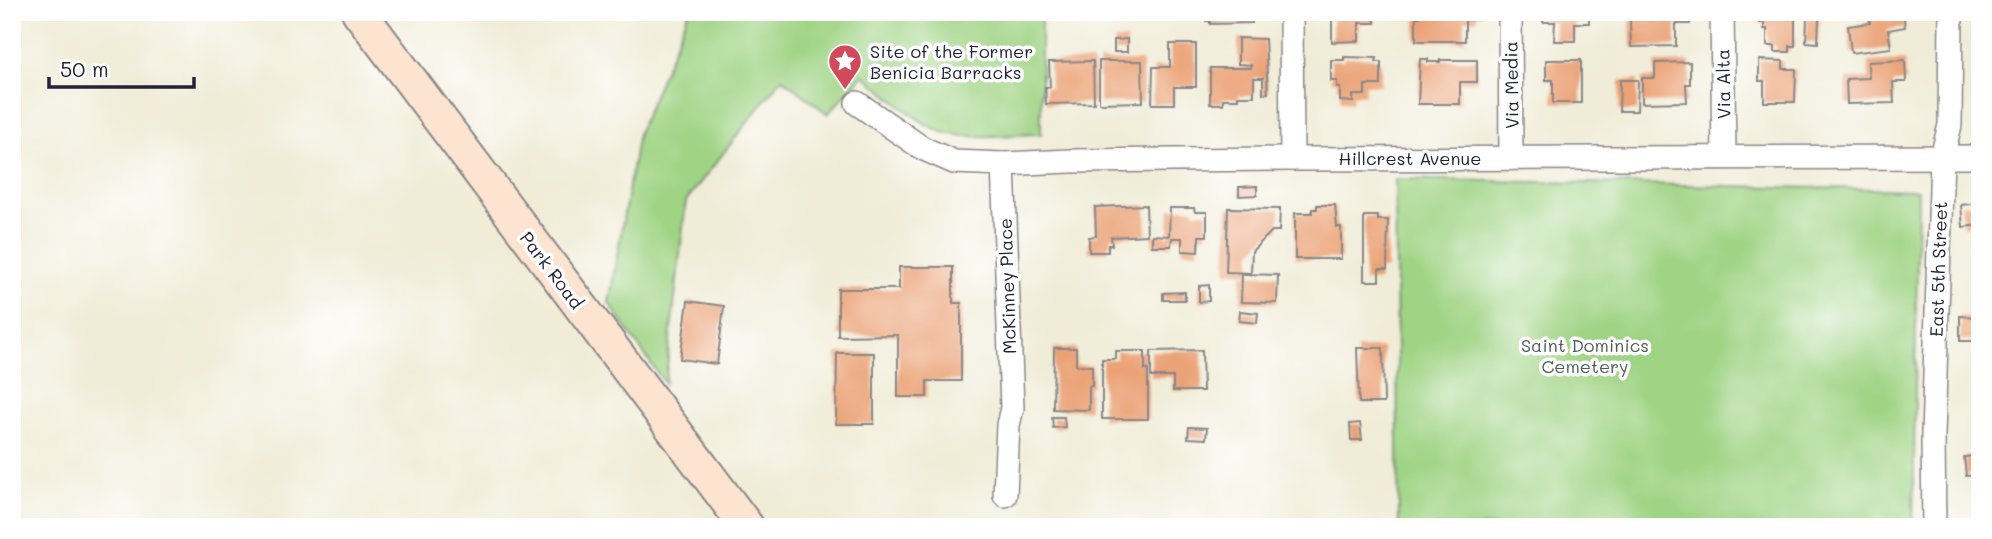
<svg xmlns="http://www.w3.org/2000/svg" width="1992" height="539" font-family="Mali,sans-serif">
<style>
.green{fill:#a0d485;stroke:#617b60;stroke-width:2}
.building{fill:#eba276}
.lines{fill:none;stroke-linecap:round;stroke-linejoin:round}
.street-casing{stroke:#898789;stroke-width:26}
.secondary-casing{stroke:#898789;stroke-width:37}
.street{stroke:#fff;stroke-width:23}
.secondary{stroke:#fde4d0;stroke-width:33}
.labels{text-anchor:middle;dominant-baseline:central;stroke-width:7;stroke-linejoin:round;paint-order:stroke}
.poi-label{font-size:18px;fill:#22223b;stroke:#fff;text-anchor:start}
.street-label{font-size:18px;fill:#22223b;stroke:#fff}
.park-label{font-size:18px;fill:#4e6055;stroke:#fff}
</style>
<rect width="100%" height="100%" fill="#fff"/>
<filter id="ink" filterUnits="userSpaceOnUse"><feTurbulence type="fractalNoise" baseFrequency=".0143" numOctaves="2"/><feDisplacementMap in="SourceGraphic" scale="14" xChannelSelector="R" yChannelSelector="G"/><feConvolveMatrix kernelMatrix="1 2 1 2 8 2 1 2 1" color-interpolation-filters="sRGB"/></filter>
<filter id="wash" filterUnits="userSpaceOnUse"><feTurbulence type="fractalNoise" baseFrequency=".00686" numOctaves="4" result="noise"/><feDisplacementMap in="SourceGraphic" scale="28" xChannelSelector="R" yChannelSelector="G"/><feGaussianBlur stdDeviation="1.57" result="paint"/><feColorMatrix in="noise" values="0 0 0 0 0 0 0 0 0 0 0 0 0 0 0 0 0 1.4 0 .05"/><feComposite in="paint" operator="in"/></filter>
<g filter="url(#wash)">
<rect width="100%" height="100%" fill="#f0ecd7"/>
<g class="green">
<path d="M689,12H1041V134C1015,134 966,140 943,132C918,125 885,91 863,75L828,114L782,78L686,201L665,384L609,303L638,133Z"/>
<path d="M1395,179L1918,190L1913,527H1399Z"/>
</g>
<g id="blocks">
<g class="building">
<path d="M1206,12H1252V23L1210,24V21H1206Z"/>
<path d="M1332,12H1375V23H1359V41L1332,42Z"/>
<path d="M1420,12H1477V20H1465V41H1416V17H1420Z"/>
<path d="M1543,12H1589V23H1575V41H1554L1555,22H1543Z"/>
<path d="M1653,12H1690V24H1676V46L1631,47L1630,20H1654Z"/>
<path d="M1759,12H1795V46H1790V52H1775V46H1767V29H1764V23H1759Z"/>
<path d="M1868,12H1903L1905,27L1888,30L1891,48L1851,53L1848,26L1870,23Z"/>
<path d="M1807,18H1819L1818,43L1806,42Z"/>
<path d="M1238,38L1265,39L1268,93L1263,94V78H1254V96H1238V99H1223V104H1210V68H1251V65L1238,64Z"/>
<path d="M1127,39V52H1114V40Z"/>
<path d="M1170,44H1196V87H1174V104H1152L1153,67H1170Z"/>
<path d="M1344,57L1377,58L1376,62H1381V85H1365V95H1353V102L1340,101V88H1337V81H1331V60H1344Z"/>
<path d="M1420,59H1428V62H1440V60H1477V82H1460V104H1418Z"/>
<path d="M1546,60H1581V103H1553V80H1546Z"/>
<path d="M1759,60L1783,61V69H1796L1795,102H1764V81H1759Z"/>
<path d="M1905,60L1906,82H1893L1894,103L1847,104L1846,79L1869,78L1868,62Z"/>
<path d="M1093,61L1094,103L1046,104L1045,87H1050L1049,62Z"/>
<path d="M1099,61H1142L1143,102L1099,103Z"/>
<path d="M1690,62V84H1686L1687,102L1642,103V78H1655V63Z"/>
<path d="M1620,80H1638L1637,111H1619Z"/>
<path d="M1257,186V195L1239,196V187Z"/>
<path d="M1980,203V225L1963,227L1961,205Z"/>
<path d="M1146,205L1147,235L1111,237L1112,245H1108V252H1089V237L1096,236L1095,207Z"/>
<path d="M1317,205H1335L1337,227H1341V259H1295V213H1312V209H1317Z"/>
<path d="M1170,208H1194L1195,212H1207V236H1199L1198,252L1182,251V238H1172L1171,246H1152V235L1169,236Z"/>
<path d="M1228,208L1280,209L1279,231H1272L1252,251L1251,273L1226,272Z"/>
<path d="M1364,216H1378V220H1388L1387,269H1379V281H1364Z"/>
<path d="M899,267H953V303H961V381H927V397H898V335L838,336V289H899Z"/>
<path d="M1242,274L1278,275L1277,303L1241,302Z"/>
<path d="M1209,285V301L1199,302V286Z"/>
<path d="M1185,292V300H1163V293Z"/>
<path d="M688,301L724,306L717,364L680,359Z"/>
<path d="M1240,311L1258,313L1257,323L1239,321Z"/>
<path d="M1960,316L1980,317V341H1960Z"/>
<path d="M1054,348H1076V365L1092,366V386H1089V410L1053,409Z"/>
<path d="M1357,348H1383L1384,403H1359Z"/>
<path d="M1202,350L1203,391H1173V377H1151V351Z"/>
<path d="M1116,351H1145V370H1148V419H1102V359H1116Z"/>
<path d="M837,353H874V424H836Z"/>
<path d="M1052,417H1064L1065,427L1053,428Z"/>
<path d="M1360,423L1362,440H1351L1350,424Z"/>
<path d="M1189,427L1207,428L1206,439L1188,438Z"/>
<path d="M1980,455V475L1966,476L1964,457Z"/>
</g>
</g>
</g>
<g filter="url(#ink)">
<use href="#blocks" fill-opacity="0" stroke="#898789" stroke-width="2"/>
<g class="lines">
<g class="street-casing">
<g id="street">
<path d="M1291,12L1292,159"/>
<path d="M1510,12L1511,158"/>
<path d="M1722,12L1724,156"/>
<path d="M857,103L922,148L954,162L1003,164L1071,161L1292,159L1980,157"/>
<path d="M1003,164L1012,408L1008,425L1005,495"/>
<path d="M1934,527L1933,436L1942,157L1950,125L1951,12"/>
</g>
</g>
<g class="secondary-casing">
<path id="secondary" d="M359,12L747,527"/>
</g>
<use href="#street" class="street"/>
<use href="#secondary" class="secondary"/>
</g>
</g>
<defs>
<g id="sight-pin" transform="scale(1.75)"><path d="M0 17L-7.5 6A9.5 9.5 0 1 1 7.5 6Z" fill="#d1495b" stroke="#fff"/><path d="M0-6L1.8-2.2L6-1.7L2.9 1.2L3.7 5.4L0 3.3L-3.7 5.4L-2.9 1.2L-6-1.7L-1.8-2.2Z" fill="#fff"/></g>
</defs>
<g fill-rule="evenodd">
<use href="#sight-pin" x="845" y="61"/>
</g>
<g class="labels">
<g class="poi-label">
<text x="870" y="51">Site of the Former<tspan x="870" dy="21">Benicia Barracks</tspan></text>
</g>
<g class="street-label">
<text transform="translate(1723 84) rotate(-91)">Via Alta</text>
<text transform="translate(1511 85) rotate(-91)">Via Media</text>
<text x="1410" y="158">Hillcrest Avenue</text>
<text transform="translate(1938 269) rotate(-88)">East 5th Street</text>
<text transform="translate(552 270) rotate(53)">Park Road</text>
<text transform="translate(1007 286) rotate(-92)">McKinney Place</text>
</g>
<g class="park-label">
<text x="1585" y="345">Saint Dominics<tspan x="1585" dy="21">Cemetery</tspan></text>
</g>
</g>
<rect width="1992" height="539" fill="none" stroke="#fff" stroke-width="42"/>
<path d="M49 77v10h145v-10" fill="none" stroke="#22223b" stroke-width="3.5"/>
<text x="60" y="77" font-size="21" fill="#22223b" stroke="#ffffff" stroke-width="5" paint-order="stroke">50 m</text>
</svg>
